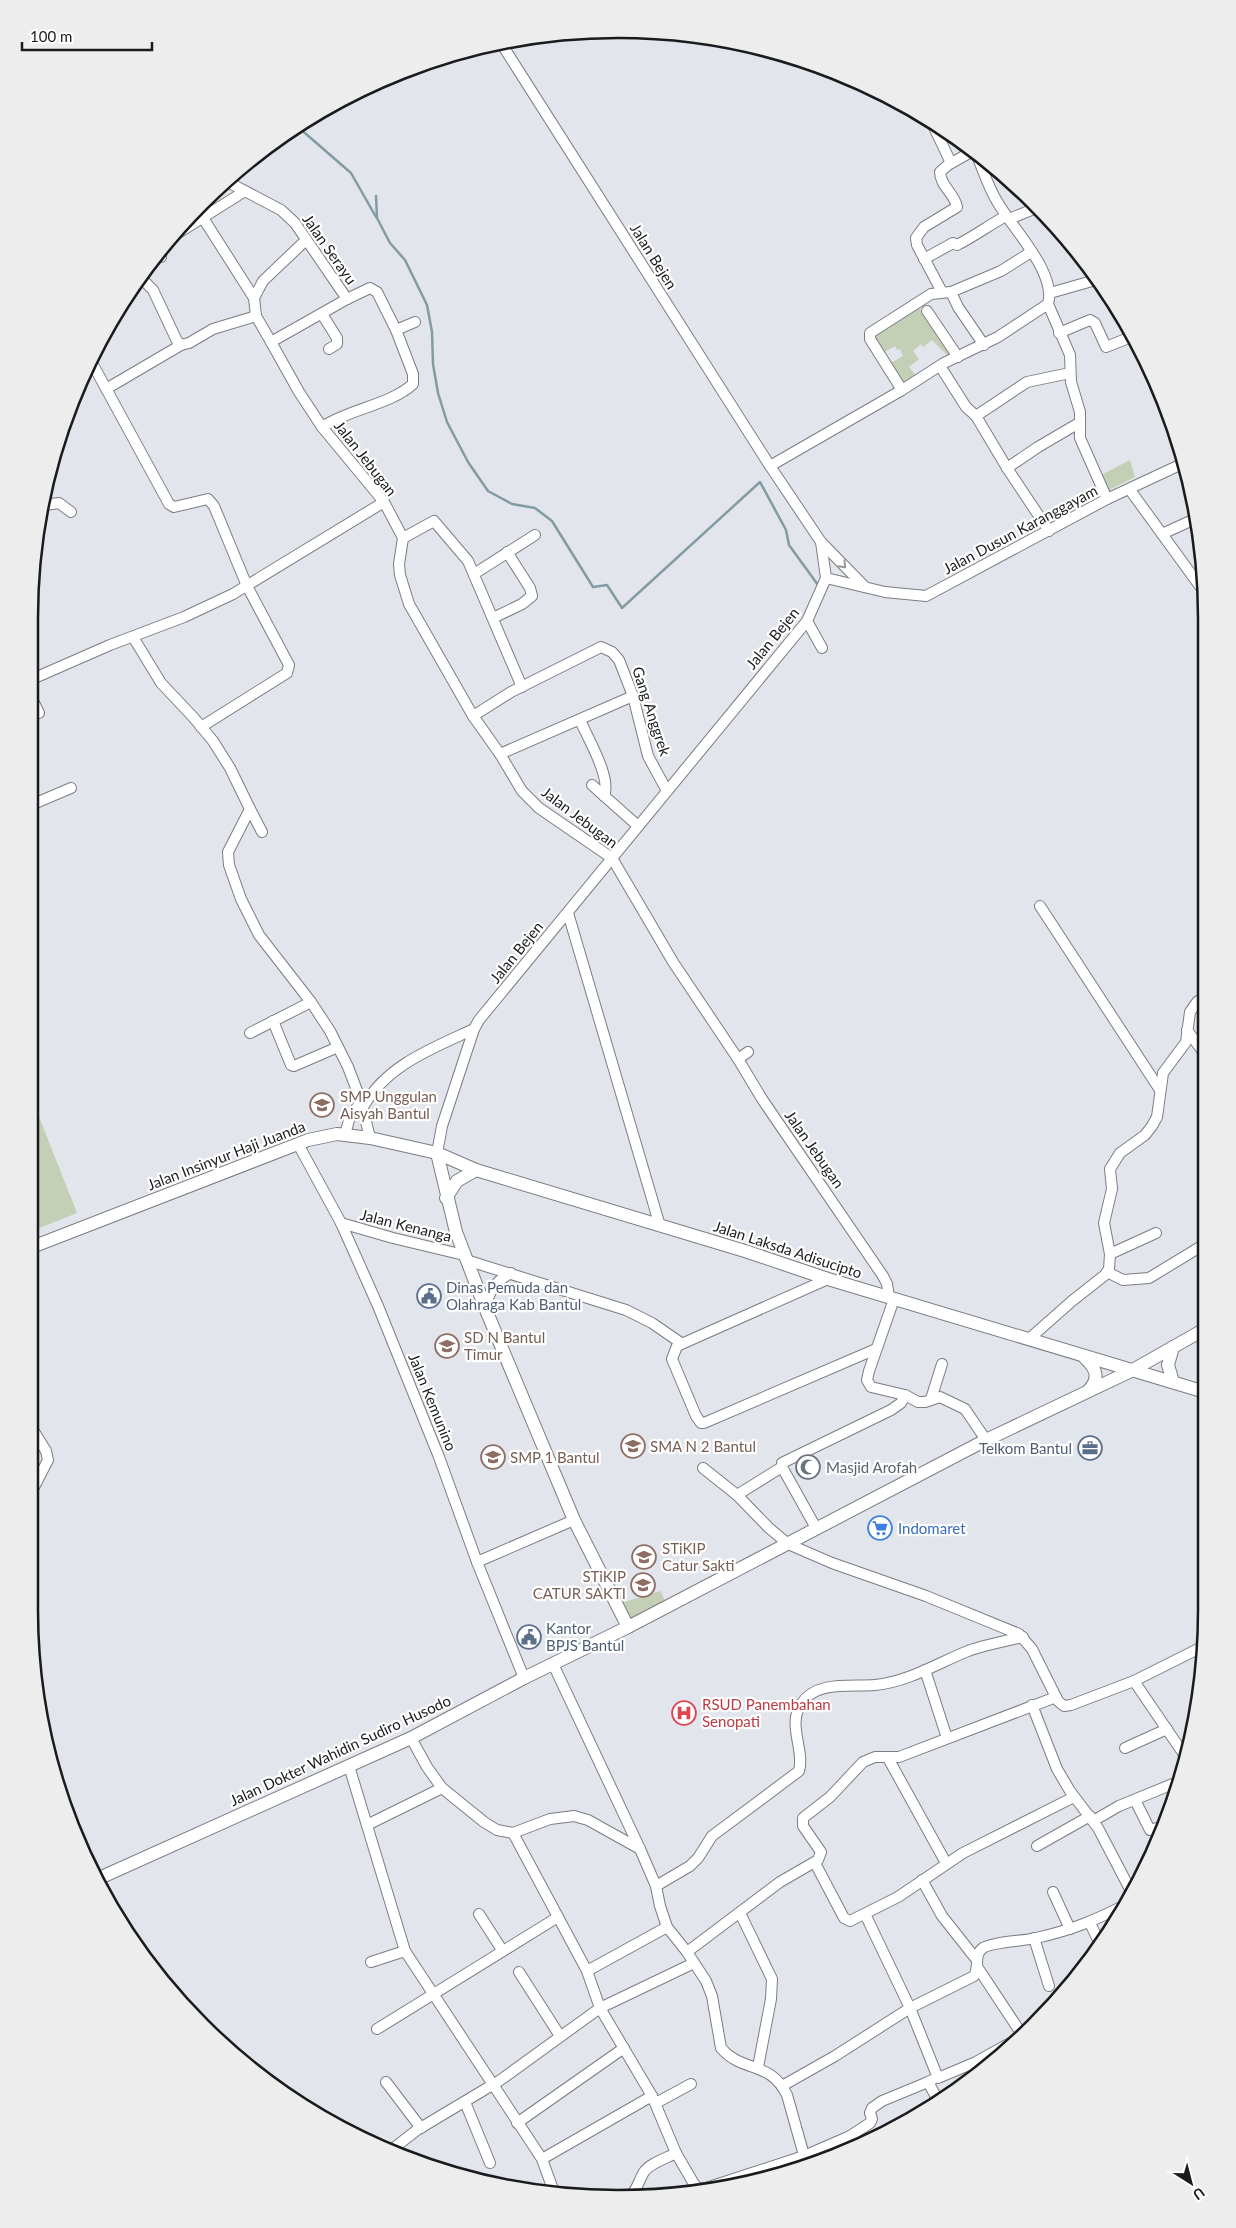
<svg xmlns="http://www.w3.org/2000/svg" width="1236" height="2228" font-family="Lato,sans-serif">
<style>
.green{fill:#c4d0b6}
.lines{fill:none;stroke-linecap:round;stroke-linejoin:round}
.stream{stroke:#829ca1;stroke-width:2.5}
.minor-casing{stroke:#7b7d84;stroke-width:12}
.major-casing{stroke:#7b7d84;stroke-width:14}
.minor{stroke:#fff;stroke-width:10}
.major{stroke:#fff;stroke-width:12}
.oneway{stroke:#989899}
.labels{text-anchor:middle;dominant-baseline:central;stroke-width:4.5;stroke-linejoin:round;paint-order:stroke}
.street-label{font-size:15px;fill:#1a1b1d;stroke:#fff}
.education-label{font-size:15px;fill:#785e54;stroke:#fff;text-anchor:start}
.service-label{font-size:15px;fill:#4e5e75;stroke:#fff;text-anchor:start}
.worship-label{font-size:15px;fill:#5b616d;stroke:#fff;text-anchor:start}
.shop-label{font-size:15px;fill:#366cbe;stroke:#fff;text-anchor:start}
.health-label{font-size:15px;fill:#be3a42;stroke:#fff;text-anchor:start}
.rim{fill:none;stroke:#1a1b1d;stroke-width:2.5}
</style>
<rect width="100%" height="100%" fill="#e2e5ec"/>
<g class="green">
<path d="M916,304L954,358L951,359L932,340L923,347L921,344L913,351L919,359L909,367L919,379L903,387L889,364L903,356L900,349L897,350L895,346L883,353L871,336Z"/>
<path d="M1130,460L1135,477L1107,491L1099,476Z"/>
<path d="M32,1099L77,1213L32,1231Z"/>
<path d="M608,1569L624,1602L660,1591L669,1607L627,1628L597,1574Z"/>
</g>
<g class="lines">
<g class="stream">
<path d="M298,127L351,173L376,217"/>
<path d="M376,196L377,218L390,243L405,260L427,305L432,332L433,364L438,393L447,422L468,462L488,491L512,504L535,508L552,521L593,587L607,585L622,608L760,482L786,530L789,545L818,585"/>
</g>
<g class="minor-casing">
<g id="minor">
<path d="M931,121L951,163"/>
<path d="M978,158C984,173 989,189 998,203C1013,229 1057,273 1048,304"/>
<path d="M226,181L281,210L295,223L347,299L271,342L299,392L322,427L384,502L403,538L399,564L400,575L409,604L473,716L500,754L522,791L539,808L612,858L673,962L738,1059L762,1099L883,1276L887,1284L889,1297"/>
<path d="M1009,219L1039,207"/>
<path d="M167,240L245,191"/>
<path d="M161,250V257"/>
<path d="M924,259L953,243L957,245C975,236 989,225 1006,216"/>
<path d="M138,281H144L153,290L177,341L181,345L189,343L213,329L256,316L254,298L203,218"/>
<path d="M942,292L917,245L916,238L924,227L957,207C955,194 940,186 940,172L948,165L971,152"/>
<path d="M1050,293L1099,279"/>
<path d="M254,298L263,281L306,240"/>
<path d="M347,299L370,288L377,292L396,330L415,322"/>
<path d="M927,311L958,357"/>
<path d="M322,314L337,338V344L329,349"/>
<path d="M256,316L271,342"/>
<path d="M1059,333L1090,320L1095,323L1106,347L1131,337"/>
<path d="M984,345L958,307L951,292L1001,271L1031,252"/>
<path d="M91,361L169,504L174,507L208,499L214,506L247,586L289,665L287,673L201,727"/>
<path d="M940,366L966,407L976,416L1007,468L1049,531"/>
<path d="M106,389L181,345"/>
<path d="M902,390L870,339V333L931,294L951,292"/>
<path d="M976,416L1027,382L1070,373"/>
<path d="M322,427C349,409 390,405 413,384V374L396,330"/>
<path d="M770,466L902,390L944,363L998,337L1048,304L1070,355L1071,382L1080,412V438L1107,499"/>
<path d="M1007,468L1038,447L1079,423"/>
<path d="M1130,490L1202,589"/>
<path d="M45,505L59,503L71,512"/>
<path d="M1162,534L1197,518"/>
<path d="M403,538L434,521L468,561L522,687"/>
<path d="M821,542L865,587"/>
<path d="M474,574L535,535"/>
<path d="M826,578L885,592L926,596L1107,499L1184,463"/>
<path d="M493,618L522,604L532,596L530,588L507,552"/>
<path d="M807,621L822,648"/>
<path d="M133,637L161,683L194,718L213,741L230,768L250,809L228,852L229,865L241,899L259,935L311,1002L330,1031L348,1067L361,1101L370,1138"/>
<path d="M30,680L110,645L184,617L233,594L384,502"/>
<path d="M30,695L39,713"/>
<path d="M473,716L511,692L601,647L612,652L619,660L633,696L648,756L667,791"/>
<path d="M580,720C587,737 612,778 604,796"/>
<path d="M500,754L633,696"/>
<path d="M592,785L638,826"/>
<path d="M31,805L71,788"/>
<path d="M250,809L262,832"/>
<path d="M1040,906L1160,1090"/>
<path d="M568,913L660,1226"/>
<path d="M273,1021L291,1065L294,1066L338,1047"/>
<path d="M1187,1030L1204,1053"/>
<path d="M250,1033L311,1002"/>
<path d="M738,1059L748,1052"/>
<path d="M363,1107C387,1065 431,1049 474,1029"/>
<path d="M345,1135L349,1120L361,1101"/>
<path d="M298,1144L341,1223L378,1306L439,1457L477,1562L524,1678"/>
<path d="M437,1153L442,1126L474,1029L479,1020L807,621L826,578L821,542L770,466L501,43"/>
<path d="M341,1223L393,1238L464,1255"/>
<path d="M1110,1254L1156,1233"/>
<path d="M466,1260L626,1310L652,1323L681,1343"/>
<path d="M1107,1272L1123,1280L1149,1278L1205,1244"/>
<path d="M828,1279L677,1346L672,1359L696,1416L701,1423H704L876,1349"/>
<path d="M894,1299L869,1371L867,1380L871,1387L905,1395L918,1402H925L940,1397L965,1409L986,1440"/>
<path d="M486,1310C487,1293 495,1281 511,1273"/>
<path d="M1029,1339L1072,1301L1105,1275L1109,1269L1110,1254L1104,1223L1112,1189L1110,1169L1120,1153L1145,1135L1152,1126L1157,1117L1163,1073L1186,1042L1190,1012L1197,1002L1204,997"/>
<path d="M931,1399L942,1364"/>
<path d="M33,1430L46,1451L48,1460L33,1489"/>
<path d="M703,1468L737,1495L769,1528L788,1544L832,1563L926,1596L1019,1634L1032,1649L1058,1701L1064,1706L1071,1705L1134,1681L1206,1645"/>
<path d="M737,1495L782,1467"/>
<path d="M816,1528L782,1467V1463L891,1410L901,1403L905,1395"/>
<path d="M477,1562L574,1520"/>
<path d="M553,1664L640,1849"/>
<path d="M925,1670L947,1738"/>
<path d="M1134,1681L1185,1756"/>
<path d="M1032,1705L1057,1769L1070,1791L1098,1828L1133,1895"/>
<path d="M411,1738L427,1767L442,1788L484,1822L497,1830L513,1833L550,1819L574,1816L588,1820L640,1849L656,1886L660,1906L667,1927L687,1952L706,1981L712,1996L721,2048C742,2073 770,2060 787,2095L807,2166"/>
<path d="M1125,1748L1167,1729"/>
<path d="M888,1758L946,1863"/>
<path d="M349,1766L405,1951L542,2159L555,2195"/>
<path d="M1135,1800L1150,1830L1164,1826"/>
<path d="M1093,1821L1119,1806L1180,1781"/>
<path d="M367,1825L442,1788"/>
<path d="M513,1833L587,1971L600,2008L652,2096L676,2153C667,2158 650,2163 644,2172C638,2181 638,2190 629,2197"/>
<path d="M1037,1846L1090,1816"/>
<path d="M815,1863L844,1918L850,1921L898,1897L963,1853L1074,1797"/>
<path d="M922,1880L942,1916L976,1959"/>
<path d="M656,1886L690,1866L698,1858L712,1836L799,1771C805,1750 787,1725 801,1704C817,1680 851,1687 875,1685C908,1682 938,1663 968,1651C985,1645 1005,1641 1023,1637"/>
<path d="M1053,1892L1070,1929"/>
<path d="M740,1913L772,1979L771,1999L758,2067"/>
<path d="M479,1914L502,1950"/>
<path d="M865,1914L910,2008L974,1976C980,1967 973,1955 983,1948C991,1942 1024,1941 1036,1938C1072,1930 1096,1920 1129,1903"/>
<path d="M1090,1923L1100,1944"/>
<path d="M1034,1938L1049,1986"/>
<path d="M687,1952L780,1882L818,1860L821,1852L803,1826V1818L830,1797L863,1762L875,1757H899L1056,1697"/>
<path d="M371,1962L405,1951"/>
<path d="M978,1968L1023,2036"/>
<path d="M587,1971L667,1927"/>
<path d="M519,1972L560,2036"/>
<path d="M377,2029L558,1917"/>
<path d="M932,2080L928,2082L939,2102"/>
<path d="M386,2082L421,2128"/>
<path d="M782,2086L835,2056L910,2008L938,2078L976,2062L1023,2036"/>
<path d="M465,2102L490,2163"/>
<path d="M656,2103L691,2084"/>
<path d="M517,2123L624,2048"/>
<path d="M850,2136L856,2148"/>
<path d="M390,2151L417,2130L499,2081L600,2008L694,1963"/>
<path d="M676,2153L694,2184L699,2189L706,2188L804,2156L850,2136L870,2123L872,2119L870,2113L872,2108L882,2101L928,2082"/>
<path d="M542,2159L652,2096"/>
</g>
</g>
<g class="major-casing">
<g id="major">
<path d="M437,1153L456,1232L486,1310L574,1520L628,1627"/>
<path d="M446,1198L457,1181L476,1170"/>
<path d="M32,1247L308,1140L337,1134L370,1138L437,1153L476,1170L745,1251L828,1279L1205,1392"/>
<path d="M1173,1347L1168,1365L1173,1382"/>
<path d="M1085,1358C1097,1369 1100,1379 1088,1391"/>
<path d="M95,1880L411,1738L524,1678L628,1627L986,1440L1131,1371L1205,1329"/>
</g>
</g>
<use href="#minor" class="minor"/>
<use href="#major" class="major"/>
</g>
<defs><path id="oneway-chevron" d="M-2-3.5L2.5 0L-2 3.5" fill="none" stroke-width="1.6" stroke-linecap="round" stroke-linejoin="round" transform="scale(1.25)"/></defs>
<use class="oneway" href="#oneway-chevron" transform="translate(843 565) rotate(46)"/>
<defs>
<g id="school-ring" transform="scale(1.25)"><circle r="9.5" fill="#fff" stroke="#8d6e63" stroke-width="1.5"/><path d="M0-5L7-2L0 1L-7-2ZM-4 1L0 2.5L4 1V4Q0 6-4 4Z" fill="#8d6e63"/></g>
<g id="civic-ring" transform="scale(1.25)"><circle r="9.5" fill="#fff" stroke="#5c6f8a" stroke-width="1.5"/><path d="M-.6-6.5H3V-4.5H.6V-3L4-1V1h2V6H-6V1h2V-1L-.6-3ZM-1.2 2.5V6h2.4V2.5Z" fill="#5c6f8a"/></g>
<g id="office-ring" transform="scale(1.25)"><circle r="9.5" fill="#fff" stroke="#5c6f8a" stroke-width="1.5"/><path d="M-6-3h4V-5.5h4V-3h4V5H-6ZM-1-4.5V-3h2v-1.5ZM-6 0V1H6V0Z" fill="#5c6f8a"/></g>
<g id="mosque-ring" transform="scale(1.25)"><circle r="9.5" fill="#fff" stroke="#6b7280" stroke-width="1.5"/><path d="M3.5-4.9A6 6 0 1 0 3.5 4.9A5 5 0 1 1 3.5-4.9Z" fill="#6b7280"/></g>
<g id="supermarket-ring" transform="scale(1.25)"><circle r="9.5" fill="#fff" stroke="#3f7fe0" stroke-width="1.5"/><path d="M-6-5.5h2.5l.6 2H6L4.5 2H-2.5L-4.4-4H-6ZM-1.5 3.2a1.3 1.3 0 1 0 .1 0ZM3 3.2a1.3 1.3 0 1 0 .1 0Z" fill="#3f7fe0"/></g>
<g id="university-ring" transform="scale(1.25)"><circle r="9.5" fill="#fff" stroke="#8d6e63" stroke-width="1.5"/><path d="M0-5L7-2L0 1L-7-2ZM-4 1L0 2.5L4 1V4Q0 6-4 4Z" fill="#8d6e63"/></g>
<g id="hospital-ring" transform="scale(1.25)"><circle r="9.5" fill="#fff" stroke="#e0444e" stroke-width="1.5"/><path d="M-5-5h3v3.5h4V-5h3V5h-3V1.5h-4V5h-3Z" fill="#e0444e"/></g>
</defs>
<g fill-rule="evenodd">
<use href="#school-ring" x="322" y="1105"/>
<use href="#civic-ring" x="429" y="1296"/>
<use href="#school-ring" x="447" y="1346"/>
<use href="#school-ring" x="633" y="1446"/>
<use href="#office-ring" x="1090" y="1448"/>
<use href="#school-ring" x="493" y="1457"/>
<use href="#mosque-ring" x="808" y="1467"/>
<use href="#supermarket-ring" x="880" y="1528"/>
<use href="#university-ring" x="644" y="1557"/>
<use href="#university-ring" x="643" y="1585"/>
<use href="#civic-ring" x="529" y="1637"/>
<use href="#hospital-ring" x="684" y="1713"/>
</g>
<g class="labels">
<g class="street-label">
<text transform="translate(330 249) rotate(55)">Jalan Serayu</text>
<text transform="translate(654 256) rotate(58)">Jalan Bejen</text>
<text transform="translate(366 458) rotate(52)">Jalan Jebugan</text>
<text transform="translate(1020 529) rotate(-28)">Jalan Dusun Karanggayam</text>
<text transform="translate(772 638) rotate(-51)">Jalan Bejen</text>
<text transform="translate(652 711) rotate(72)">Gang Anggrek</text>
<text transform="translate(580 817) rotate(37)">Jalan Jebugan</text>
<text transform="translate(516 952) rotate(-51)">Jalan Bejen</text>
<text transform="translate(815 1149) rotate(55)">Jalan Jebugan</text>
<text transform="translate(226 1155) rotate(-21)">Jalan Insinyur Haji Juanda</text>
<text transform="translate(406 1225) rotate(14)">Jalan Kenanga</text>
<text transform="translate(788 1249) rotate(18)">Jalan Laksda Adisucipto</text>
<text transform="translate(433 1402) rotate(68)">Jalan Kemunino</text>
<text transform="translate(340 1750) rotate(-25)">Jalan Dokter Wahidin Sudiro Husodo</text>
</g>
<g class="education-label">
<text x="340" y="1096">SMP Unggulan<tspan x="340" dy="17">Aisyah Bantul</tspan></text>
<text x="464" y="1337">SD N Bantul<tspan x="464" dy="17">Timur</tspan></text>
<text x="650" y="1446">SMA N 2 Bantul</text>
<text x="510" y="1457">SMP 1 Bantul</text>
<text x="662" y="1548">STiKIP<tspan x="662" dy="17">Catur Sakti</tspan></text>
<text x="626" y="1576" text-anchor="end">STiKIP<tspan x="626" dy="17">CATUR SAKTI</tspan></text>
</g>
<g class="service-label">
<text x="446" y="1287">Dinas Pemuda dan<tspan x="446" dy="17">Olahraga Kab Bantul</tspan></text>
<text x="1072" y="1448" text-anchor="end">Telkom Bantul</text>
<text x="546" y="1628">Kantor<tspan x="546" dy="17">BPJS Bantul</tspan></text>
</g>
<g class="worship-label">
<text x="826" y="1467">Masjid Arofah</text>
</g>
<g class="shop-label">
<text x="898" y="1528">Indomaret</text>
</g>
<g class="health-label">
<text x="702" y="1704">RSUD Panembahan<tspan x="702" dy="17">Senopati</tspan></text>
</g>
</g>
<path d="M0 0H1236V2228H0ZM618 38H618A580 580 0 0 1 1198 618V1610A580 580 0 0 1 618 2190H618A580 580 0 0 1 38 1610V618A580 580 0 0 1 618 38Z" fill="#ededed" fill-rule="evenodd"/>
<path class="rim" d="M618 38H618A580 580 0 0 1 1198 618V1610A580 580 0 0 1 618 2190H618A580 580 0 0 1 38 1610V618A580 580 0 0 1 618 38Z"/>
<g transform="translate(1191 2183) rotate(144)" stroke="#ffffff" stroke-width="4" paint-order="stroke">
<path d="M0-4L9 19L0 12L-9 19Z" fill="#1a1b1d"/>
<text y="-8" font-size="14" font-weight="bold" text-anchor="middle" fill="#1a1b1d">U</text>
</g>
<path d="M22 42v8h130v-8" fill="none" stroke="#1a1b1d" stroke-width="2.5"/>
<text x="30" y="42" font-size="15" fill="#1a1b1d" stroke="#ffffff" stroke-width="4" paint-order="stroke">100 m</text>
</svg>
